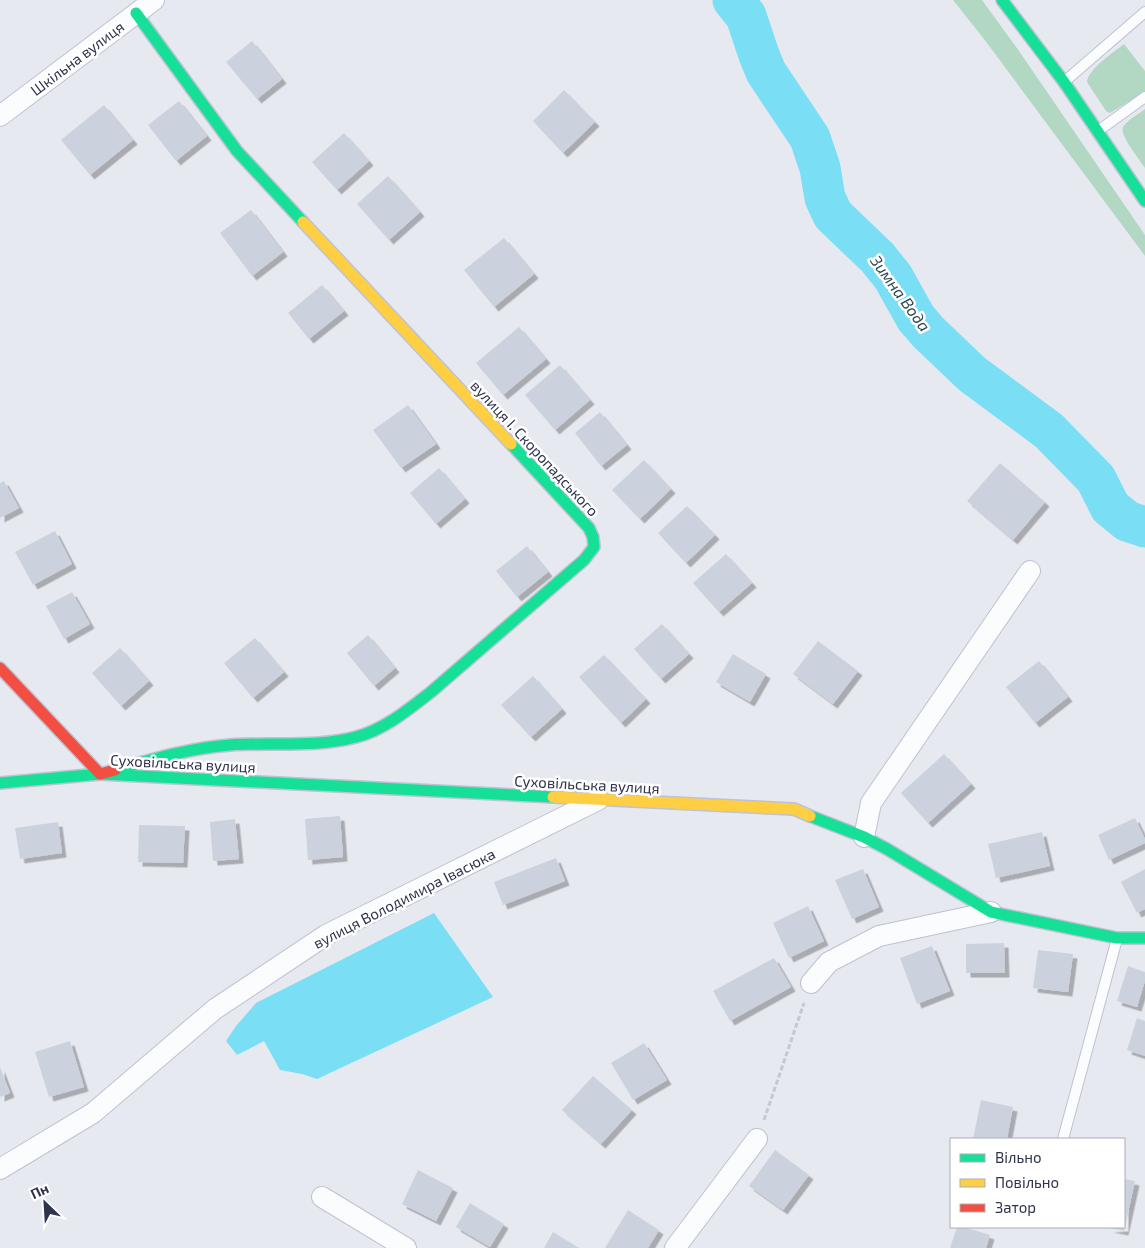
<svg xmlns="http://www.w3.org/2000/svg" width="1145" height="1248" font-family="'Exo 2',sans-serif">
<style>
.green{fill:#b2d8c3}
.water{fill:#7adef5}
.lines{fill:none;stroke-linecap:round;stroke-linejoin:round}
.river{stroke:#7adef5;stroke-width:41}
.building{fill:#cbd2de;filter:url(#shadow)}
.lane-casing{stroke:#bec2d2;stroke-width:12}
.street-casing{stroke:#bec2d2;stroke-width:22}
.fast-casing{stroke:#bec2d2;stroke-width:14}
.slow-casing{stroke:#bec2d2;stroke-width:14}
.jam-casing{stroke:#bec2d2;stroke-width:14}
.path{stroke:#c6c7cf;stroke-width:3;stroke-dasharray:5 2.5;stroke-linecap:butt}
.lane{stroke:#fbfcfd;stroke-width:10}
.street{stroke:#fbfcfd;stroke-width:20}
.fast{stroke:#16e098;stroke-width:11}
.slow{stroke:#ffcf43;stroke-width:11}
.jam{stroke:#f24e42;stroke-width:11}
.labels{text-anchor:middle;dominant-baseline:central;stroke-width:5;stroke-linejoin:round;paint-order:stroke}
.street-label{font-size:15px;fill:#2e334e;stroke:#fff}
.water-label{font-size:16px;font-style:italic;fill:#2c4950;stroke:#fff}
</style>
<defs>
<filter id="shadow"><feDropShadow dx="4.5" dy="4.5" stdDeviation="0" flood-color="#0004"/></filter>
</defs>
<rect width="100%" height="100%" fill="#e7e9f1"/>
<g class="green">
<path d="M953,0H982L1019,51L1145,235V256L984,39Z"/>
<path d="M1124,44L1145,71V92L1110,113L1106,111L1087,82C1088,69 1114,52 1124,44Z"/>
<path d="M1145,109V168C1140,160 1119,135 1123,127C1127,120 1139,114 1145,109Z"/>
</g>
<path class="water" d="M434,913L493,997L317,1079L302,1074L280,1070L264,1041L237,1055L226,1041L236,1026L256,1003Z"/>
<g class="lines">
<path class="river" d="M733,0L746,16L759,55L766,72L810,138L820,168L825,198L833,215L877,257L893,277L916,318L928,332L972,374L1049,431L1096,479L1110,507L1127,521L1145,527"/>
</g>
<g class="building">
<path d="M252,41L282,79L257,99L226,62Z"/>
<path d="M564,90L595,122L563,153L533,121Z"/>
<path d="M179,101L207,136L176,161L148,125Z"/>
<path d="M104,105L133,140L90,175L61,140Z"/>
<path d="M344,133L369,161L337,190L312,162Z"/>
<path d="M388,176L420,212L389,240L357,204Z"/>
<path d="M251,210L283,252L252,276L220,233Z"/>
<path d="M504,238L534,274L494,307L464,270Z"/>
<path d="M322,285L344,311L309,339L288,313Z"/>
<path d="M519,327L546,359L503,395L476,363Z"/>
<path d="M560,365L590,400L555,430L525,395Z"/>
<path d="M408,405L436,444L401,468L373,430Z"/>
<path d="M600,412L627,445L601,466L575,433Z"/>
<path d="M644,460L671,489L640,519L612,490Z"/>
<path d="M1000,463L1045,502L1013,540L967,501Z"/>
<path d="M439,468L465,499L436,524L410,493Z"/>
<path d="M4,481L19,508L0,518V483Z"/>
<path d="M687,506L715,535L686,563L658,533Z"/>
<path d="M55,531L72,564L33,585L15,552Z"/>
<path d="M527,546L548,572L517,597L496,571Z"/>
<path d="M726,554L752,583L719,612L693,583Z"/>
<path d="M72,592L90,624L64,639L46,606Z"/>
<path d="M662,624L689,654L661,679L634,649Z"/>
<path d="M368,635L395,668L374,686L347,653Z"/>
<path d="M255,638L284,672L253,698L224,663Z"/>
<path d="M818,641L858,671L833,704L793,674Z"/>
<path d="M120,648L149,681L121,706L92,673Z"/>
<path d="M733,654L766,674L750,702L716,682Z"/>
<path d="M604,655L646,699L621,723L579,677Z"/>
<path d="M1039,661L1068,697L1035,723L1006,687Z"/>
<path d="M533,676L562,709L531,737L501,705Z"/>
<path d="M944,754L971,784L928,823L901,793Z"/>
<path d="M340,816L343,857L308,860L305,819Z"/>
<path d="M1135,818L1145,839V843L1109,860L1098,835Z"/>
<path d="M235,819L239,859L213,861L210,822Z"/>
<path d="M58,822L62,853L20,859L15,828Z"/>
<path d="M139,825L185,826L183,863L138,862Z"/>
<path d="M1042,832L1050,866L996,878L988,844Z"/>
<path d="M556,858L565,881L503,905L494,882Z"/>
<path d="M863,869L879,907L852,919L835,880Z"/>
<path d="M1145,869V909L1137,913L1121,882Z"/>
<path d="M808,906L824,941L789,958L773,923Z"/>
<path d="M1004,943L1005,973H966V944Z"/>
<path d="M932,946L950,991L917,1004L900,958Z"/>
<path d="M1038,950L1073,954L1068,992L1033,988Z"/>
<path d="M774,958L791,987L730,1021L713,991Z"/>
<path d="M1128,966L1145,972V981L1137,1007L1117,1001Z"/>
<path d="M1137,1018L1145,1021V1056L1127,1050Z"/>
<path d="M70,1041L84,1087L49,1097L35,1052Z"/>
<path d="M644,1043L667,1080L633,1100L611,1063Z"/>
<path d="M0,1067L10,1093L0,1097Z"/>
<path d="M593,1076L632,1110L601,1144L562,1110Z"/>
<path d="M981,1100L1013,1107L1007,1139H973Z"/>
<path d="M775,1150L809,1175L783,1210L749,1186Z"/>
<path d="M418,1170L453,1188L436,1221L402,1204Z"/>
<path d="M1124,1179L1135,1181L1124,1231L1109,1228L1124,1227Z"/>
<path d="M470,1203L504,1224L490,1247L456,1227Z"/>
<path d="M628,1210L659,1230L648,1248H605Z"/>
<path d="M957,1227H964L990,1235L986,1248H950Z"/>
<path d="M553,1232L579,1248H544Z"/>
</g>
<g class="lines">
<g class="lane-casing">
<g id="lane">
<path d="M1064,82L1145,12"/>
<path d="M1098,131L1145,97"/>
<path d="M1063,1139L1117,939"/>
</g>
</g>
<g class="street-casing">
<g id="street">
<path d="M0,116L154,0"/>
<path d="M864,837L871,803L1030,571"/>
<path d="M811,983L829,962L879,936L991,912"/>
<path d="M0,1169L93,1113L215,1009L326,935L598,800"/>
<path d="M322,1197L406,1248"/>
<path d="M675,1248L757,1139"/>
</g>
</g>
<g class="fast-casing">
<g id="fast">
<path d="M1002,0L1064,82L1145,201"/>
<path d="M136,13L237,151L303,222"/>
<path d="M115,770C154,759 190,748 230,745C272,742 315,748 356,737C384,730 409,709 431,692L584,560L594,547L593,537L589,528L511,444"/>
<path d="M0,783L100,774L553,797"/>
<path d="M810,816L864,837L887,849L991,912L1117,938H1145"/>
</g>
</g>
<g class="slow-casing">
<g id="slow">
<path d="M303,222L511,444"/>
<path d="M553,797L794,809L810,816"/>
</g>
</g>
<g class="jam-casing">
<path id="jam" d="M0,668L100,774L115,770"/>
</g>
<path class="path" d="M764,1120L804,1003"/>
<use href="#lane" class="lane"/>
<use href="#street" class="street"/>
<use href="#fast" class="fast"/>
<use href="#slow" class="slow"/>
<use href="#jam" class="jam"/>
</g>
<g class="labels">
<g class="street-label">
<text transform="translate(77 58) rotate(-37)">Шкільна вулиця</text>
<text transform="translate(535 448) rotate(47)">вулиця І. Скоропадського</text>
<text transform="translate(183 763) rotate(3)">Суховільська вулиця</text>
<text transform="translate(587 784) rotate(3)">Суховільська вулиця</text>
<text transform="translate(404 898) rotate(-27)">вулиця Володимира Івасюка</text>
</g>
<g class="water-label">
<text transform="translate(901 293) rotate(54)">Зимна Вода</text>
</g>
</g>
<rect x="950" y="1138" width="175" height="90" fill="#ffffff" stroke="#abadb8"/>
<rect x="960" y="1154" width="25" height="8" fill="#16e098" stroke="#abadb8"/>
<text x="995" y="1163" font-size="15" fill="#2e334e">Вільно</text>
<rect x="960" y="1179" width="25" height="8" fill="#ffcf43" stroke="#abadb8"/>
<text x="995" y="1188" font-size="15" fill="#2e334e">Повільно</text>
<rect x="960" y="1204" width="25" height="8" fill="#f24e42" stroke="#abadb8"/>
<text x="995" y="1213" font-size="15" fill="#2e334e">Затор</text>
<g transform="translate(45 1203) rotate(335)" stroke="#ffffff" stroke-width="4" paint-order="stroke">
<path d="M0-4L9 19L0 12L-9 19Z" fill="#2e334e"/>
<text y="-8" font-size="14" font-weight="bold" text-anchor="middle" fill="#2e334e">Пн</text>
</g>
</svg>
